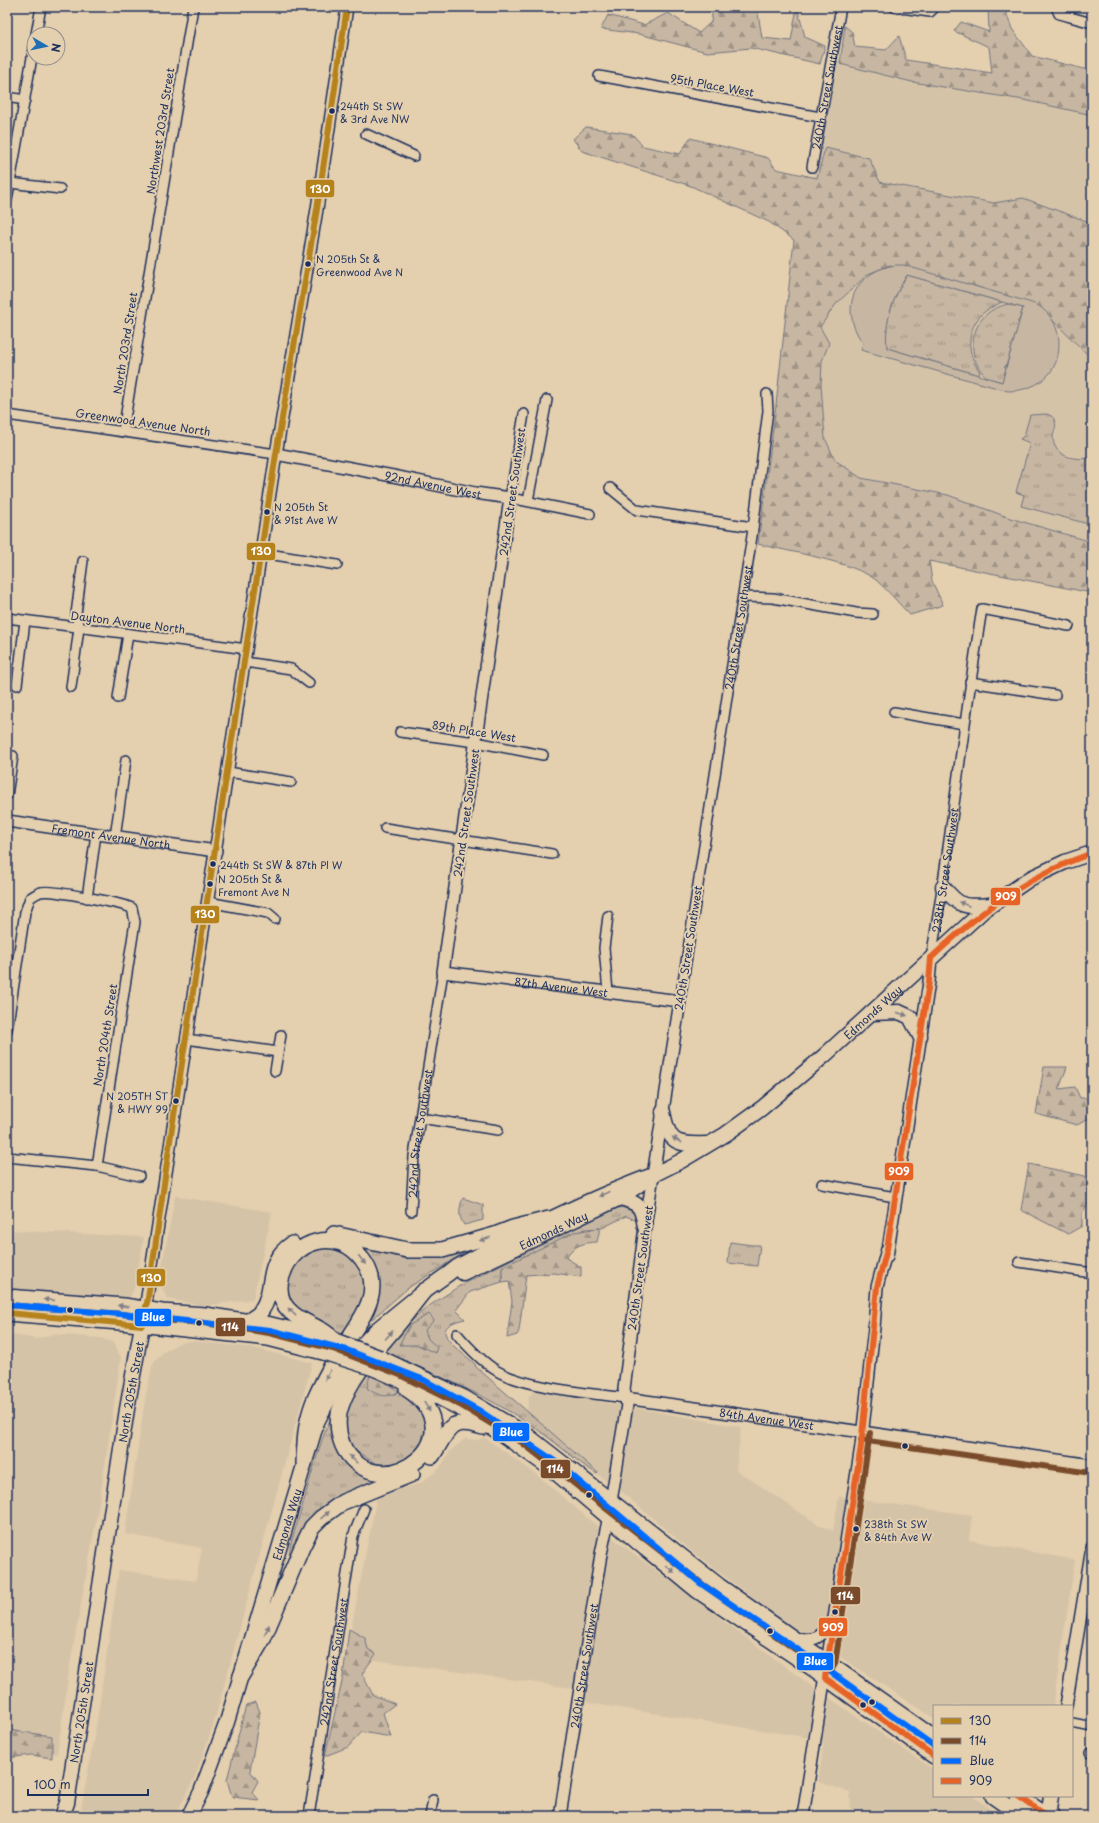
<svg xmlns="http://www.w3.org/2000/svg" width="1099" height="1823" font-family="'Playpen Sans',sans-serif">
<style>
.built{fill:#d5c3a8}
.grass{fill:url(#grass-tufts);stroke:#717380}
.forest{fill:url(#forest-firs);stroke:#717380}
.pitch{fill:#c7b7a2;stroke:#717380;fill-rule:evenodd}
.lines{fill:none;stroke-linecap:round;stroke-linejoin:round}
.minor-casing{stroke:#1b2f5e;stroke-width:12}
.tertiary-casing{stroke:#1b2f5e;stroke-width:14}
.primary-casing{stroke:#1b2f5e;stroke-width:17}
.trunk-casing{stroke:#1b2f5e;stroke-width:18}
.minor{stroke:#e4cfae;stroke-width:9}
.tertiary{stroke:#e4cfae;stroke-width:11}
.primary{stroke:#e4cfae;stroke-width:14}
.trunk{stroke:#e4cfae;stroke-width:15}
.trunk-bridge-casing{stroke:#1b2f5e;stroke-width:18;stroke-linecap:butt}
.trunk-bridge{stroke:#e4cfae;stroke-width:15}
.bus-1-casing{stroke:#e4cfae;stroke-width:9}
.bus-2-casing{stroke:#e4cfae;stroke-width:9}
.bus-3-casing{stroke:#e4cfae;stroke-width:9}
.bus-4-casing{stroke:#e4cfae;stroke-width:9}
.bus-1{stroke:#b5821c;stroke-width:6}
.bus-2{stroke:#7a4b2a;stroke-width:6}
.bus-3{stroke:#006cff;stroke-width:6}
.bus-4{stroke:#e76225;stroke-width:6}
.oneway{fill:#807f86}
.bus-dot{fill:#1b2f5e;stroke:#e4cfae;stroke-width:1.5}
.labels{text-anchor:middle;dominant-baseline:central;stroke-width:4;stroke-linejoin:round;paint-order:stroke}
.bus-label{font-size:10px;fill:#1b2f5e;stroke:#e4cfae;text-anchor:start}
.street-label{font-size:11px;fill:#1b2f5e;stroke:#e4cfae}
.line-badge{stroke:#e4cfae;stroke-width:1.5}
.badge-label{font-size:11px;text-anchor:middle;font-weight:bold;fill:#fff}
</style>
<defs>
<pattern id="grass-tufts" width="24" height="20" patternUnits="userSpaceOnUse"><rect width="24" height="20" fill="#c7b7a2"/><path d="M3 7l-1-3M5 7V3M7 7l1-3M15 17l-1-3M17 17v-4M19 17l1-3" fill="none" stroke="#a19587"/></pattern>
<pattern id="forest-firs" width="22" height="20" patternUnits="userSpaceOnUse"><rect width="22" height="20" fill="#c7b7a2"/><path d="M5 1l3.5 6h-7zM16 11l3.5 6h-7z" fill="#a19587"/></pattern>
</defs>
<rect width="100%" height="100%" fill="#e4cfae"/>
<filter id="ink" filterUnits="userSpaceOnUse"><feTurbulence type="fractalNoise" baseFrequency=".025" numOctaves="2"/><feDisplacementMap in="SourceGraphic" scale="8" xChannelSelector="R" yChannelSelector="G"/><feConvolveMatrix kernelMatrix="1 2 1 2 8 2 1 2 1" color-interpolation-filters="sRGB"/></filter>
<g filter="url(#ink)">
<g class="built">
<path d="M837,60L1092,103V568L788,469L810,190Z"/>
<path d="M175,1196L272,1212L253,1299L204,1306L168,1299L161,1286L160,1278Z"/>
<path d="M7,1230L144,1237L135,1286L130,1297L123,1301L7,1290Z"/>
<path d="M7,1334L36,1339L53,1334L100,1338L112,1342L121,1357L100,1498L70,1665L57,1754L7,1748Z"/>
<path d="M193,1341L254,1348L312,1363L213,1726L195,1777L184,1799L174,1816H80L97,1721L119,1570L196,1581L202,1548L125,1534L145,1399L153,1364L162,1353L179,1343Z"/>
<path d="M535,1390L741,1427L736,1470L819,1525L833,1531L839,1497L972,1515L969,1540L1075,1560L1053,1706H934V1718L774,1614L689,1549L623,1493L526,1422L529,1396Z"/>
<path d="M484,1437L536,1474L598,1527L806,1682L934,1770V1796H972L1001,1816H851L850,1792L818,1782L824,1743L805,1737L588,1703L573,1688L346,1656L377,1496L421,1483L440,1468L450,1451L465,1439L478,1440Z"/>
</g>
<g class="grass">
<path d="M907,275L1002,302C996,305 989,308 983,313C966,329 966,354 980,372L979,375L887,348C884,321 893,298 907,275Z"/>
<path d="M1008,304L1023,308L1019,320L1017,322L1019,323L1006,366L1004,367L1006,369L1002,382C998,380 991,380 987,377C967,361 969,328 988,313C994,308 1001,306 1008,304Z"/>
<path d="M1046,414C1051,415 1054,417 1055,422C1057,427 1053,432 1053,438C1054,458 1077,461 1092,457V525L1021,506L1024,495L1016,492L1030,443L1020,439L1024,436L1030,415Z"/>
<path d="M463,1198L483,1205V1220L464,1225C458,1216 459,1208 463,1198Z"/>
<path d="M619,1207C628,1208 635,1212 637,1221L626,1216L602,1228L585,1229L502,1267V1282L470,1292L456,1310L465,1319C422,1328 460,1350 475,1364L476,1367L598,1473L597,1474C574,1460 554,1440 531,1425C485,1394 433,1373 382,1351L405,1326L429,1306L461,1285L613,1208Z"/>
<path d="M730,1242L752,1245H760L757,1266L728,1263Z"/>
<path d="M359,1247L464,1251L465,1252L408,1288L371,1320C369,1311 378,1300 379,1290C379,1279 364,1257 359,1247Z"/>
<path d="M319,1248H336L359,1262L368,1289L346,1334C332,1329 314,1324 303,1315C286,1302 283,1279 296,1263C302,1255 311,1251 319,1248Z"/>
<path d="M366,1372L392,1396L399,1391L417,1403L427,1430L420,1448L403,1462L387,1465L375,1463L353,1449L347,1438L345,1428L346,1408Z"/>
<path d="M332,1415L335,1431L377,1476L376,1484L355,1492L289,1561C288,1546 296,1528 300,1514C310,1481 318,1446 332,1415Z"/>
</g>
<g class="forest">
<path d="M713,7H757L762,38L791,41L797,7L805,37L825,46L820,64L751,48L707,52L639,34L601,29L608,15L644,25L668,13L699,33L711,22Z"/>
<path d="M988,7H1004L1012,29L1032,56L1092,71V115L1024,100L912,82L840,64L845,26L852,32L855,47L886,50L899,36L906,60L992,73L989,47L954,31L961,22L989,32Z"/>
<path d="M586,127L632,134L643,146L680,154L690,138L768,158L776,169L817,178L825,148L869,158L880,182L994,203L1023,198L1092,223V357L1089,356L1041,309L978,287L890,265L868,274L836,304L820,327L829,343L822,361L821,385L825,438L835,460L861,478L948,495L1010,518L1092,542V593L929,561L932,581L943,605L910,615C899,604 888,590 876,580C851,561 790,552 758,544L775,414L794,240L769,222L691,186L582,151L573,139Z"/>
<path d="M1044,1067H1067L1059,1089L1075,1087L1080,1098H1090L1092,1102V1117L1077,1125L1036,1114Z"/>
<path d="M1029,1164L1085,1176L1090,1201L1082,1213V1226L1068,1234L1021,1210Z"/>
<path d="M600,1228L597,1242C585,1242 571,1246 566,1258L581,1267V1277L554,1273L526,1275L519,1331L517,1335L507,1338L512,1301L509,1281L502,1282V1267L574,1232Z"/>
<path d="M429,1314L434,1320L425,1330L428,1339L437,1347L435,1353L418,1345H399L410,1325Z"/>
<path d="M370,1374L399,1391C387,1399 378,1396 367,1388Z"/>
<path d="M349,1629L365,1638L368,1649L376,1654L362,1674L373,1695L395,1704L383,1713L391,1737L362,1732L348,1747L325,1756L343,1677Z"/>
<path d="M256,1702L260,1712L250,1771L258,1781L252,1792L259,1800L232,1797L227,1780L246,1705Z"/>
<path d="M7,1730L52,1736V1758L31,1755L7,1758Z"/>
</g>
<path class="pitch" d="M896,265H903L1025,301C1032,303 1039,305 1044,310C1062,325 1064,356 1049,374C1039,386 1023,391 1008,391L861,350L863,343C838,309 854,271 896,265ZM907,275L1023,308L1002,382L887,348C884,321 893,298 907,275Z"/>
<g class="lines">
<g class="minor-casing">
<g id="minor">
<path d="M894,7L930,12L935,7"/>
<path d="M1056,7L1059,14L1092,23"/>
<path d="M36,34L41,7"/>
<path d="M599,76L820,117"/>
<path d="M7,97L25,100"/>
<path d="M366,134L414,156"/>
<path id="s1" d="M812,167L841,7"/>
<path d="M10,183L60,189"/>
<path d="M7,200L34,46"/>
<path d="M524,414L510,498L590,514"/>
<path d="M7,415L276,454"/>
<path d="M123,431L193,7"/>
<path d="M610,488L637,510L753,527"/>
<path d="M528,501L547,400"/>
<path d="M262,553L337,565"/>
<path d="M743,597L773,598L856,613L873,614"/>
<path d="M7,618L247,649"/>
<path d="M245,662L291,669L309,683"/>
<path d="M970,682L1055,695"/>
<path d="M17,685L25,621"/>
<path d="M71,687L79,628L76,614L83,561"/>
<path d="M118,698L128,634"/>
<path d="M894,712L964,724"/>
<path d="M400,732L476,742L543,755"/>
<path d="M228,772L291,782"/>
<path d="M7,795L13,756"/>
<path d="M385,828L552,854"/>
<path d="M115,837L126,760"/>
<path d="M87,898L96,834"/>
<path d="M208,902L268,913L275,919"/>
<path id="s2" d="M931,958C951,842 963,725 982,609L1069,626"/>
<path d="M608,992L604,948L608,916"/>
<path id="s3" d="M680,1001L752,536L768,411L767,394"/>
<path d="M7,1030L25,912L30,898C33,896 37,893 41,892C50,889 120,903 132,908L135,922L97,1166"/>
<path d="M186,1039L278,1052"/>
<path d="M275,1071L281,1035"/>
<path d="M420,1118L498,1130"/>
<path d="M7,1157L97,1166L139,1176"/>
<path d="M822,1184L895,1197"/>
<path id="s4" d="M411,1211L414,1156L443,972"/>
<path d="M1019,1262L1092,1273"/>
<path d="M457,1334C469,1348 481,1361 497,1371C526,1388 591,1393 625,1398"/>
<path d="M1072,1723L1092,1727"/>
<path d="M1090,1753H1092"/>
<path id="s5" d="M309,1816L353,1536L364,1509"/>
<path d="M430,1816L433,1800"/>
</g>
</g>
<g class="tertiary-casing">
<g id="tertiary">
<path id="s6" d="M276,454L393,476L475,493L510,498L443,972L680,1001L645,1227L624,1389L627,1405L611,1501"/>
<path id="s7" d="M7,821L216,851"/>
<path d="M887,1257L929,982L931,958"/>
<path d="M145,1310L276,454L317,209L347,7"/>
<path id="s8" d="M625,1398L1092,1465"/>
<path d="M795,1639C814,1642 821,1638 832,1622"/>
<path d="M1066,1706L1092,1547"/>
<path id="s9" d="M560,1816L601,1554L609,1516"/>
<path d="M803,1816L861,1446L874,1328L877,1287L887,1249"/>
</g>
</g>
<g class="primary-casing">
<g id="primary">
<path d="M943,887C960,908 965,907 990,905"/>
<path d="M871,1013L899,1012L910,1017L920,1036"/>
<path d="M663,1112C669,1144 676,1145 707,1144"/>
<path d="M620,1198C640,1203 642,1207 645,1227"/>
<path id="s10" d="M463,1273L620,1198L653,1175L681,1161L726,1134L762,1108L824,1056L984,910L1031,878L1065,862L1092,853"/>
<path d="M1051,1796L1049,1809L1052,1816"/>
<path id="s11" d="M62,1816L67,1803L127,1409L144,1314"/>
<path id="s12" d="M189,1816L201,1792L227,1722L317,1422L345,1367L364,1343L376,1330L424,1291L448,1274L457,1267C521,1232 585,1200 653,1175"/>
</g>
</g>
<g class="trunk-casing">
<g id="trunk">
<path d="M334,1234L407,1250H442L495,1235L513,1228L549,1219"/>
<path d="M7,1297L124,1306L162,1312L205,1315L271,1325L321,1337"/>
<path d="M7,1313L120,1322L268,1338L327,1353"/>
<path d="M249,1321C253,1318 259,1315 261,1311C277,1288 263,1264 292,1244"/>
<path d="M380,1358L464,1398L526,1435L719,1586L934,1738"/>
<path d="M374,1368L427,1391L464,1410L498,1431L552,1469L645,1548L697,1590L814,1669L934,1756"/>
<path d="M407,1389C479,1435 384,1511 345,1450C338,1437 336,1420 341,1406C351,1376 374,1353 394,1329C405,1316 414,1303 424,1291"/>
<path d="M432,1456C449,1430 448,1416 483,1427"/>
<path d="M304,1463C305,1440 305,1424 314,1401C321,1385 330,1368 339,1353C357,1324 388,1292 362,1259C338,1227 293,1239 282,1276C279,1285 279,1293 283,1302C294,1323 321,1324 335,1341"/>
<path d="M241,1676L263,1639L302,1547L312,1527L321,1518L343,1502L412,1474"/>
<path d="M993,1796L1022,1816"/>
<path d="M1018,1796L1047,1816"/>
</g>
</g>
<use href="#minor" class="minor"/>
<use href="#tertiary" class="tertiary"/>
<use href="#primary" class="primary"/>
<use href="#trunk" class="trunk"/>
<g class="trunk-bridge-casing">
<g id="trunk-bridge">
<path d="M335,1341L380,1358"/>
<path d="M327,1353L374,1368"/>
</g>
</g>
<use href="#trunk-bridge" class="trunk-bridge"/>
<g class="bus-1-casing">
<path id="bus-1" d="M7,1313L142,1325L148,1298L170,1141L276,454L317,209L347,7"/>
</g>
<g class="bus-2-casing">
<g id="bus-2">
<path d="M7,1305L123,1314L161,1320L204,1323L269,1333L333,1349L400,1375L460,1405L521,1442L705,1586L826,1671L832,1669L835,1664L870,1433"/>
<path d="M861,1440L1091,1473"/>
</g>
</g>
<g class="bus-3-casing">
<path id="bus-3" d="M8,1305L121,1314L270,1330L347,1350L422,1379L480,1411L556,1462L700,1583L825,1668L934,1746"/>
</g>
<g class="bus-4-casing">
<g id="bus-4">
<path d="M931,958L929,982L887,1249L877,1287L861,1446L825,1678L934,1756"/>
<path d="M931,958C982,910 1025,877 1092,853"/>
<path d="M1018,1796L1047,1816"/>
</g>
</g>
<use href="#bus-1" class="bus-1"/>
<use href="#bus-2" class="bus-2"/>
<use href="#bus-3" class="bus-3"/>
<use href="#bus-4" class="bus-4"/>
</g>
<defs><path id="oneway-solid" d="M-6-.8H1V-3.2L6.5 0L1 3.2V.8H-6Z"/></defs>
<g class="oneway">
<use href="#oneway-solid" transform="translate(964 904) rotate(-158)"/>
<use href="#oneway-solid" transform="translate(902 1014) rotate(17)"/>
<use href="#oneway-solid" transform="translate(677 1140) rotate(-148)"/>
<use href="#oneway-solid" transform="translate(604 1194) rotate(156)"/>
<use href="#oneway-solid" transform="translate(485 1239) rotate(163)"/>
<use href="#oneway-solid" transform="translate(362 1260) rotate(52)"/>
<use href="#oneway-solid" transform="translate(49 1300) rotate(-176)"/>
<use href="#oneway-solid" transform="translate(123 1306) rotate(-173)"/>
<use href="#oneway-solid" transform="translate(292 1312) rotate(-135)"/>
<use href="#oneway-solid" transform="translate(389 1335) rotate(-49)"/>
<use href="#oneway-solid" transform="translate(328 1375) rotate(117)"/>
<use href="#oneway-solid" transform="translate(427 1407) rotate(58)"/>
<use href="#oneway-solid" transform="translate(353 1459) rotate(-135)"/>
<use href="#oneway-solid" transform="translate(325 1515) rotate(-41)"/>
<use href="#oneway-solid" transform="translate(670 1569) rotate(39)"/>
<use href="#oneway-solid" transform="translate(267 1630) rotate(-67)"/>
</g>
</g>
<g class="bus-dot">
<circle cx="332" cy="111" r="3.5"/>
<circle cx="308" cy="264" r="3.5"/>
<circle cx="267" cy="512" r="3.5"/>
<circle cx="213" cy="864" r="3.5"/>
<circle cx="210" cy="884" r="3.5"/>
<circle cx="176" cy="1101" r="3.5"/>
<circle cx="70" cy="1310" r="3.5"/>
<circle cx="199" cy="1323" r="3.5"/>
<circle cx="905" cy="1446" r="3.5"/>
<circle cx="589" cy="1495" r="3.5"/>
<circle cx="856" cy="1529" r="3.5"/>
<circle cx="835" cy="1612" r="3.5"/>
<circle cx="770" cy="1631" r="3.5"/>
<circle cx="872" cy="1702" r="3.5"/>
<circle cx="863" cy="1705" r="3.5"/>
</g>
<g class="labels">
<g class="bus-label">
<text x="340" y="105">244th St SW<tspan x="340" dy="13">&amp; 3rd Ave NW</tspan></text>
<text x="316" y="258">N 205th St &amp;<tspan x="316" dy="13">Greenwood Ave N</tspan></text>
<text x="274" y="506">N 205th St<tspan x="274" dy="13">&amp; 91st Ave W</tspan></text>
<text x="220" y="864">244th St SW &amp; 87th Pl W</text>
<text x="218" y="878">N 205th St &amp;<tspan x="218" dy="13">Fremont Ave N</tspan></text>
<text x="168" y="1095" text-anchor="end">N 205TH ST<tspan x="168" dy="13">&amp; HWY 99</tspan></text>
<text x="864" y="1523">238th St SW<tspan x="864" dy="13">&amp; 84th Ave W</tspan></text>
</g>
<g class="street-label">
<text transform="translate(712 85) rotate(10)">95th Place West</text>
<text stroke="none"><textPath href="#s1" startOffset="81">240th Street Southwest</textPath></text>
<text transform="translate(160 131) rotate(-81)">Northwest 203rd Street</text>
<text transform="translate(125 343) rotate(-81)">North 203rd Street</text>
<text transform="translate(143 422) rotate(8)">Greenwood Avenue North</text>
<text stroke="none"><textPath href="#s6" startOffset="160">92nd Avenue West</textPath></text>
<text transform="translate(512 492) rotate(-82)">242nd Street Southwest</text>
<text transform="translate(128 622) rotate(7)">Dayton Avenue North</text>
<text stroke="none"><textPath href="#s3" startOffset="378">240th Street Southwest</textPath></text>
<text transform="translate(474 731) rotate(9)">89th Place West</text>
<text transform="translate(466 813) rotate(-82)">242nd Street Southwest</text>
<text stroke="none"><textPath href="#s7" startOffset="105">Fremont Avenue North</textPath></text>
<text stroke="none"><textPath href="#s2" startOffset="89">238th Street Southwest</textPath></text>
<text transform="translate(688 948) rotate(-81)">240th Street Southwest</text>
<text stroke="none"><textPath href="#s6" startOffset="836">87th Avenue West</textPath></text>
<text stroke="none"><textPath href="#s10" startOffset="489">Edmonds Way</textPath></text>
<text transform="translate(105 1035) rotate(-81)">North 204th Street</text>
<text stroke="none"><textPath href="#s4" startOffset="78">242nd Street Southwest</textPath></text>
<text stroke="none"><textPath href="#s10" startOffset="100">Edmonds Way</textPath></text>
<text transform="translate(640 1268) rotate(-82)">240th Street Southwest</text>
<text stroke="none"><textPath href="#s11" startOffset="430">North 205th Street</textPath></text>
<text stroke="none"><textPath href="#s8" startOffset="143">84th Avenue West</textPath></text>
<text stroke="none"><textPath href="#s12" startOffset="308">Edmonds Way</textPath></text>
<text stroke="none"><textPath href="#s5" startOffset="156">242nd Street Southwest</textPath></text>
<text stroke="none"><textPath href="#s9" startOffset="152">240th Street Southwest</textPath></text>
<text stroke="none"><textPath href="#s11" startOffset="106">North 205th Street</textPath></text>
</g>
</g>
<g class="line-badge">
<rect x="305" y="179" width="30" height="19" rx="4" fill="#b5821c"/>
<rect x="246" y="542" width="30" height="19" rx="4" fill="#b5821c"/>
<rect x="990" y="887" width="31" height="19" rx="4" fill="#e76225"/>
<rect x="190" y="905" width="30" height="19" rx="4" fill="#b5821c"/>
<rect x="884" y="1162" width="30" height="19" rx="4" fill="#e76225"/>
<rect x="136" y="1268" width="30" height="19" rx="4" fill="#b5821c"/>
<rect x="134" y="1308" width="38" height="19" rx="4" fill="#006cff"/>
<rect x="215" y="1317" width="31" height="20" rx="4" fill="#7a4b2a"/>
<rect x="492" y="1422" width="38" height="20" rx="4" fill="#006cff"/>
<rect x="540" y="1459" width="31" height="20" rx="4" fill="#7a4b2a"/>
<rect x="830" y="1586" width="31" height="19" rx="4" fill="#7a4b2a"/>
<rect x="818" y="1617" width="30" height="20" rx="4" fill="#e76225"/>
<rect x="796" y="1652" width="38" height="19" rx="4" fill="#006cff"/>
</g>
<g class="badge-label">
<text x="320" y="193">130</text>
<text x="261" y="555">130</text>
<text x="1006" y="900">909</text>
<text x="205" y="918">130</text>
<text x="899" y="1175">909</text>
<text x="151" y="1282">130</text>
<text x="153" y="1321">Blue</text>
<text x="230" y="1331">114</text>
<text x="511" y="1436">Blue</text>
<text x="555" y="1473">114</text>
<text x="845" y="1600">114</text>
<text x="833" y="1631">909</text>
<text x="815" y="1665">Blue</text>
</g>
<rect width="1099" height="1823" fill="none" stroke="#e4cfae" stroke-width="24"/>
<rect x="12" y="12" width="1075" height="1799" fill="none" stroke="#1b2f5e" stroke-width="1.5" filter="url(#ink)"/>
<rect x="933" y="1705" width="140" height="92" fill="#e4cfae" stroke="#948f8e"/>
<rect x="941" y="1718" width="20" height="6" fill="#b5821c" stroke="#948f8e"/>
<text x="969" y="1725" font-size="12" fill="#1b2f5e">130</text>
<rect x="941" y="1738" width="20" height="6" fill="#7a4b2a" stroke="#948f8e"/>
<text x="969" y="1745" font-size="12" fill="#1b2f5e">114</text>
<rect x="941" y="1758" width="20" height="6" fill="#006cff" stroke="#948f8e"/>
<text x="969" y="1765" font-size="12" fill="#1b2f5e">Blue</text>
<rect x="941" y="1778" width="20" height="6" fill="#e76225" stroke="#948f8e"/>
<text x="969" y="1785" font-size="12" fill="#1b2f5e">909</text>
<g transform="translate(46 46) rotate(99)"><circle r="19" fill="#e4cfae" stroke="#948f8e"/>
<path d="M0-3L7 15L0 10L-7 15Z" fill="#1f6fb2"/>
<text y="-6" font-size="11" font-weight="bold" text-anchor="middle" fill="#1b2f5e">N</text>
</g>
<path d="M28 1789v6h120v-6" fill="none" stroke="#1b2f5e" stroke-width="2"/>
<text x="34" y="1789" font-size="12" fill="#1b2f5e" stroke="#e4cfae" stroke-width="3" paint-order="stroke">100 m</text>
</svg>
